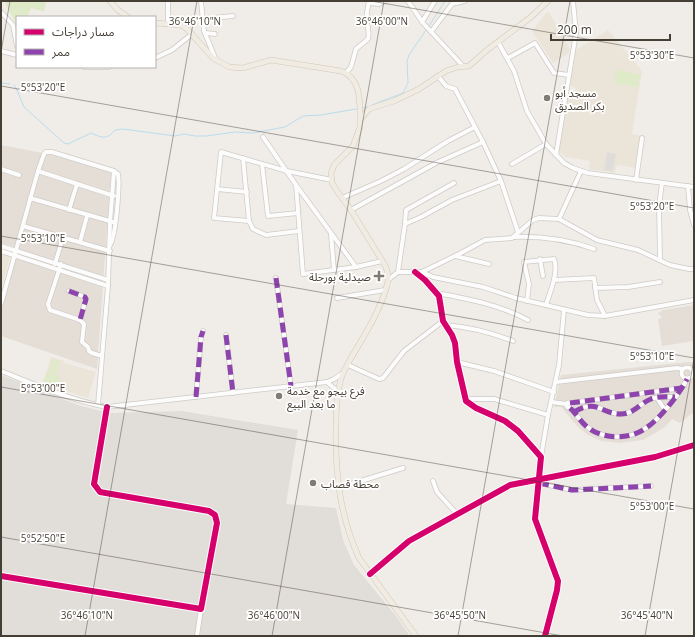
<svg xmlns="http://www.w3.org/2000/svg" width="695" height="637" font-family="'Open Sans','Noto Sans Arabic',sans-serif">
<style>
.residential{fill:#e4ded6}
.industrial{fill:#e1ddd8}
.education{fill:#ebe4d8}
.green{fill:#dfeac9}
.parking{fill:#dfdcd9}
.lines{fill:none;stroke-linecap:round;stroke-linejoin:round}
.stream{stroke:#b9dced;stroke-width:1}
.minor-casing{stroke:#cecbc6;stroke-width:5.5}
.major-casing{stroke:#d2c8b6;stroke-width:6}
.minor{stroke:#fdfcfc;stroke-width:4}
.major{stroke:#f0ebe3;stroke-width:5}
.quiet{stroke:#8e44ad;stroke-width:5;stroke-dasharray:10 5;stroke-linecap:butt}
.cycleway-casing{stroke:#fff;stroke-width:8}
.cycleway{stroke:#d6006c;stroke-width:6}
.ticks{fill:none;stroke:#453e35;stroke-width:1;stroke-opacity:0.45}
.poi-dot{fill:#817b74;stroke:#fff;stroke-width:1.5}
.labels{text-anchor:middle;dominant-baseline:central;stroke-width:3.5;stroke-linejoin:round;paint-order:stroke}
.poi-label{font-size:11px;fill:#453e35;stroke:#fff;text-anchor:start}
.ticks-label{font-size:10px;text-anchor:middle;fill:#453e35;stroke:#fff;stroke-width:3.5;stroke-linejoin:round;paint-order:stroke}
</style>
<rect width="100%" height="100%" fill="#f0ede9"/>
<g class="residential">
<path d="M1,145L48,154L111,172L97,369L1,336V296L15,247L1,243Z"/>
<path d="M694,305V341L662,346L658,319L662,318L658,313L663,310Z"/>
<path d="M688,362H694V412L680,423L672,419L665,427L643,440L620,443L601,441L588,435L578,427L561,407H554L561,375Z"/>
</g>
<path class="industrial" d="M1,375L78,405L108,413L181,411L298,430L286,504L336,508L343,540L354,565L396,616L410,636H1Z"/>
<g class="education">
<path d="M547,12H549L570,49L569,53L553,63L532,31Z"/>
<path d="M608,30L642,71L632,134L641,136L635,168L617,165L615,173L589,169L590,161L566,157L559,152L569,91L575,92L576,88L570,86L576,50Z"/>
<path d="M1,253L10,255V258L1,290Z"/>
<path d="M51,357L64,361L65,363L96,372L88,398L43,383Z"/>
</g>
<g class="green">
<path d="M6,1H46L44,12L31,8L27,17H17V25L5,3Z"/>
<path d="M616,70L640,74L638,87L614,83Z"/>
<path d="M52,359L60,361L56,374L49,372Z"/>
<path d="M47,372L60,376L57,386L43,382Z"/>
</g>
<path class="parking" d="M607,152L616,154L613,171L604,170Z"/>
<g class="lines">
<g class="stream">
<path d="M429,26L445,1"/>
<path d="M1,83L10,84"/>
<path d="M14,85L17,90L24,107L64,143L68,144L91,133C102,138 107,140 115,130L123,129L175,136L184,134L195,136H206L235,132L253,133L285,127L303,116L321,115L356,109"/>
<path d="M372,105L403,93L408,83L407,61L409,55L426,30"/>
<path d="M363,108L369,107"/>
</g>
<g class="minor-casing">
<g id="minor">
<path d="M168,1V24"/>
<path d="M201,1L204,31L216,60"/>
<path d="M408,1L423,23L463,66"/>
<path d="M369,3L379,4L385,1"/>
<path d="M1,12L13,25L17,46"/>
<path d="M203,19L233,16"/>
<path d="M422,22L435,1"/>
<path d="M431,32L452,4L465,1"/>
<path d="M205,33L215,34"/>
<path d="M498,42L514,71L527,111L546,144L564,163L573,168L588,173L694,187"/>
<path d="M1,51L17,55"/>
<path d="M155,58L172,50L192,34"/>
<path d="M508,58L535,43L554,73L569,75"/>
<path d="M84,67H109"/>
<path d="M346,73L351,67L356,49L368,39C370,32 367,27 367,20C366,14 368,7 369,1"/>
<path d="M263,137L296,185L356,267"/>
<path d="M483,142L501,181L518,232"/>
<path d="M556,155L576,33L573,1"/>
<path d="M243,158L249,221L253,229L266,235L299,231"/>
<path d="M262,164L268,216L298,213"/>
<path d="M512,164L546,144"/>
<path d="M1,169L19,175"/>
<path d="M38,171L114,196"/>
<path d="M636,180L642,138"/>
<path d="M296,185L303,274L356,267L382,261"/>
<path d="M688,186L690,210L694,225"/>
<path d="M217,189L247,192"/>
<path d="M30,198L113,222"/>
<path d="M342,198L381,181L404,169L448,141L475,127L455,89L446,86L438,76"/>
<path d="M69,210L77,184"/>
<path d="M351,210L436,163L483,142L475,127"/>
<path d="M559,219L597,240L638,250L670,265L689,269H694"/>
<path d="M249,221L214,218L221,152L287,171L332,180"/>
<path d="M405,224L406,210L454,183"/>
<path d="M23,226L110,251"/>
<path d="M331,234L334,270"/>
<path d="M513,237C541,236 566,239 594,249"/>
<path d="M80,242L87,216"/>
<path d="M1,246L108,280"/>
<path d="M1,251L108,286"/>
<path d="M455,256L489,264"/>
<path d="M540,259L543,276"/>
<path d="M660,259L659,206L662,183"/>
<path d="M55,264L63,237"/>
<path d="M61,264L48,304L50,310L80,320L84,324L82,342L88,347L89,351L92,353L102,356"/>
<path d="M398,272L405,224L421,217L452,200L501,181"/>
<path d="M415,272L425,280L439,296L443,321L452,335L455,343L457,362L466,401L476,408L505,421L518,431L541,457L535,519L558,581L557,590L545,636"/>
<path d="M422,272L433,277L483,287L516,298L588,315L605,316L694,300"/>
<path d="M276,278L291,386"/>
<path d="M388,280L398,272H422L461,253L485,240L512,238L533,220L539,218L559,219L581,171"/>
<path d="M554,280L594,278L597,300L605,316"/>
<path d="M595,288L628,287L660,282"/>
<path d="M69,291L85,297L86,299L80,320"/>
<path d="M437,293C469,299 500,305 528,320"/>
<path d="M337,298L385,290"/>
<path d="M527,301L529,284L524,262L554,259C559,272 550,292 546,305"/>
<path d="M1,304L38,171L44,154L46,152H52L114,171L118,174C120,184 116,236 110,245"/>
<path d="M446,325C470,327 490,332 513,341"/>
<path d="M226,335L233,393"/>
<path d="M457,362L494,371L554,392"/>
<path d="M348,365L379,379L383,378L404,351L443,321"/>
<circle cx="687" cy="373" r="5.5"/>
<path d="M1,371C36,385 70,400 107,407L327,382L334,379L343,373"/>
<path d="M327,382L335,389L338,394"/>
<path d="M556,382L677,368L683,369"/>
<path d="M196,397L201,337L203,331"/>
<path d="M657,398L665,410"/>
<path d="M466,399H494L548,415"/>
<path d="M552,402L566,404"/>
<circle cx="569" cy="405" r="2.5"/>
<path d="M570,403L682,388"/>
<path d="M98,405L108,286L110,222L114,171"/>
<path d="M570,408C576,413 580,421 586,426C602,440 630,440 646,428C660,419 680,393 687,379"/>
<path d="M574,412C597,398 601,414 621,414C634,414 640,403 651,399C657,396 668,397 675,397"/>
<path d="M541,457L548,415L559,365L564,310"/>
<path d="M433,481L437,492L457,514"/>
<path d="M539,483L572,490L651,486"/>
<path d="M338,488L403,468"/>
<path d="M370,574L409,541L510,485L655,457L694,445"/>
<path d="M1,576L201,609L217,523L215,515L209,511L100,492L94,484L107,407"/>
<path d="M197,636L201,609"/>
</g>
</g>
<g class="major-casing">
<g id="major">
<path d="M110,1L118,10L128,17"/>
<path d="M155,23L181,25L187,29L213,58L229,67L243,68L271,60L341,71C361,78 360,100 360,119"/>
<path d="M416,636L359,558C340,516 335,474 336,428C336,413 336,397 340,383C341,374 347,366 351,358C363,338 382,307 387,285C389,279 388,273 386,267L351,210L337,191L332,183L331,174L334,165L353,146L360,127V120L369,109L394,101L419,89L446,71L458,67L469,66L487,50L531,17L548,1"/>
</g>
</g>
<use href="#minor" class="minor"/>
<use href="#major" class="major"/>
<g class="quiet">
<path d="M276,278L291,386"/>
<path d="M69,291L85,297L86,299L80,320"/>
<path d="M226,335L233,393"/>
<path d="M196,397L201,337L203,331"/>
<path d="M570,403L682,388"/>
<path d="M570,408C576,413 580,421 586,426C602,440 630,440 646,428C660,419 680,393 687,379"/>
<path d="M574,412C597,398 601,414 621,414C634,414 640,403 651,399C657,396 668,397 675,397"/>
<path d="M539,483L572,490L651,486"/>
</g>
<g class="cycleway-casing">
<g id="cycleway">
<path d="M415,272L425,280L439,296L443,321L452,335L455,343L457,362L466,401L476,408L505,421L518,431L541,457L535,519L558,581L557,590L545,636"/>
<path d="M370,574L409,541L510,485L655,457L694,445"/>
<path d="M1,576L201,609L217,523L215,515L209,511L100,492L94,484L107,407"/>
</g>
</g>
<use href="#cycleway" class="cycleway"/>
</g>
<path class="ticks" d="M371,1L694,58M1,52L10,1M1,86L694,208M1,236L694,358M1,387L694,509M1,537L563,636M85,636L197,1M272,636L384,1M458,636L570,1M645,636L694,359"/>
<g class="poi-dot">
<circle cx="547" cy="98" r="4"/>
<path d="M377 270h4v4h4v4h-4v4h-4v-4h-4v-4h4z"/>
<circle cx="279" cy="396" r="4"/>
<circle cx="313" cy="483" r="4"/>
</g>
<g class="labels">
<g class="poi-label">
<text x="555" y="92">مسجد أبو<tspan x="555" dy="13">بكر الصديق</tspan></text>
<text x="371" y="276" text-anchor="end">صيدلية بورحلة</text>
<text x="287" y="390">فرع بيجو مع خدمة<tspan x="287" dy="13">ما بعد البيع</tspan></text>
<text x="321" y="483">محطة قصاب</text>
</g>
</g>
<g class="ticks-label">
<text x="195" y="25">36°46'10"N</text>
<text x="382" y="25">36°46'00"N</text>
<text x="652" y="59">5°53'30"E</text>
<text x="43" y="91">5°53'20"E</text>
<text x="652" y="210">5°53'20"E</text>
<text x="43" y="242">5°53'10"E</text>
<text x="652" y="360">5°53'10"E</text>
<text x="43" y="392">5°53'00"E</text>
<text x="652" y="510">5°53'00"E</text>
<text x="43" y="542">5°52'50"E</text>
<text x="87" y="619">36°46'10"N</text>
<text x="274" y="619">36°46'00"N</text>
<text x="460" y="619">36°45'50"N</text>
<text x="647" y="619">36°45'40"N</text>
</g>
<rect width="695" height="637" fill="none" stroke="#453e35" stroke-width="4"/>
<rect x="16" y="16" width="140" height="52" fill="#ffffff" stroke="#b5b2ae"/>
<rect x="24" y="29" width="20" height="6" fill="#d6006c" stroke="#b5b2ae"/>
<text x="52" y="36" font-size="12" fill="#453e35">مسار دراجات</text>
<rect x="24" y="49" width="20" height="6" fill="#8e44ad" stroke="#b5b2ae"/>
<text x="52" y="56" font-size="12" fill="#453e35">ممر</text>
<path d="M551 34v6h119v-6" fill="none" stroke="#453e35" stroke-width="2"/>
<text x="557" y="34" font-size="12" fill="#453e35" stroke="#ffffff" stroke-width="3" paint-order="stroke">200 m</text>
</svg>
